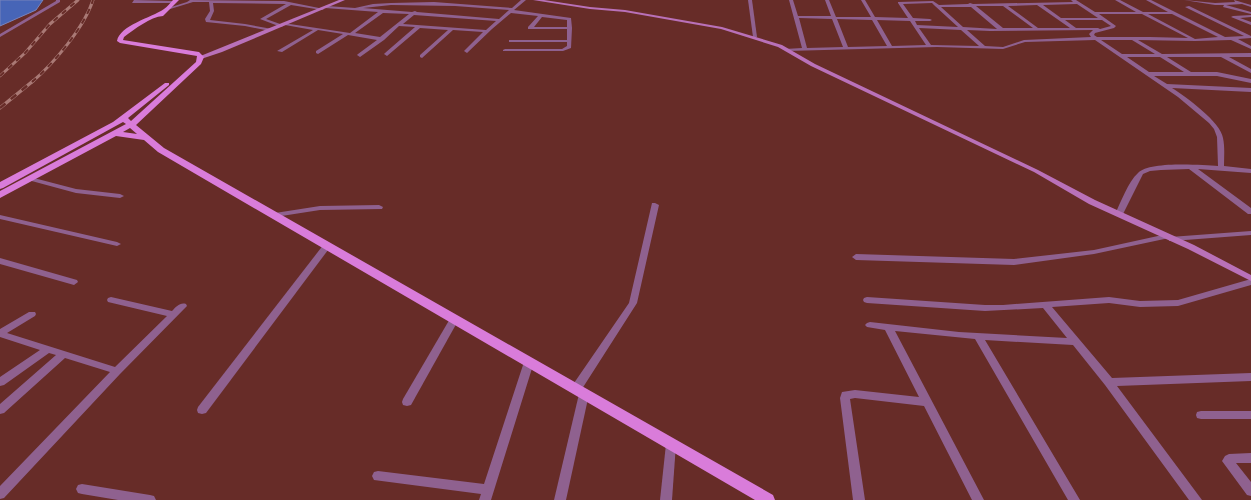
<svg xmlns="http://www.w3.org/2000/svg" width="1251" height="500" font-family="'Archivo Narrow',sans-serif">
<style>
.water{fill:#4765b7;stroke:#7983bb}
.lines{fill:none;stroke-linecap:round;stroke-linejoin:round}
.street{fill:#8f618f;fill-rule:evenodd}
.secondary{fill:#b971b9;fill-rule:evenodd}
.primary{fill:#d97cda;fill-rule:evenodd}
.rail-far1-casing{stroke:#a97975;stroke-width:3}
.rail-casing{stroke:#a97975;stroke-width:3.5}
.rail-far1{stroke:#672c28;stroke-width:2;stroke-dasharray:5.5;stroke-linecap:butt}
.rail{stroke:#672c28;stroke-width:2.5;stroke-dasharray:7;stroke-linecap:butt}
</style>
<rect width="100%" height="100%" fill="#672c28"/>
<path class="water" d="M0,0H43L36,10L0,26Z"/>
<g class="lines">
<g class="street">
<path d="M56,0H60V2L0,37V34L56,1Z"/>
<path d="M134,0L174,1L176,2L174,3H132Z"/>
<path d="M190,0L284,1L324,9L322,10L291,5L266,19L283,25V26L281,27L260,19L286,4L213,3L214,11L210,20L245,24L272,29V30L270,31L245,26L206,22L205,19L210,11L209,2H193L167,10L165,9L187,2Z"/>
<path d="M521,0H526L514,10L571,18L572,28L571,48L563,51H503V50L505,49H562L567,46V42H509V40H567V29H528V27L538,16L511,13L492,29L467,53L464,51L483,32L453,30L422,58L420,57V55L448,30L420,28L387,56L384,54L385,53L415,27L399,26L384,40L360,57L357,55L358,54L377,40L348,35L318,54L316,53V51L343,34L318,30L282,52L277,51L313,30L285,25H283V23L350,33L378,12L325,8V6H327L355,8L373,4L391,3L434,2L512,8ZM391,5L455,6L509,10L499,19L417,12L415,11L412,12L363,8ZM383,13L409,14L380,37L355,33ZM414,15L496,21L486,30L403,24ZM542,17L567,20V27H534Z"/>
<path d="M748,0H752L757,37L755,38L753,37Z"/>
<path d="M789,0H793L798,16H831L825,0H829L836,17H871L861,0H865L875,17L908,18L898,3V2L933,1L939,5L968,4L970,3L973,4L1073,2L1071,0H1076L1095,12H1136L1115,0H1120L1143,12H1168L1146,0H1151L1225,37L1244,36L1185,7L1189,6L1251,36V38L1238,39L1251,46V49L1231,40L1195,41L1138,40L1162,54L1251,53V57H1229L1251,69V73L1221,57H1167L1191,72H1217L1251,79V83L1217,76H1154L1167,84L1251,88V92L1172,88C1186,97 1221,122 1223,138C1225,147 1224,157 1224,166L1251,169V173L1198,169L1251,208V214H1248L1189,169L1161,170L1150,171L1143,174L1122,216H1116L1115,214C1121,202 1128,182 1138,173C1149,161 1201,165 1218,166L1217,137L1214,129L1209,123L1178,97L1095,40L1025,42L1003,49L937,47L787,51L785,50V49L802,48ZM932,3L935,6L958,27L917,25L915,21H930L932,20L930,19L913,18L903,4ZM1077,4L1098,18H1061L1043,5ZM1037,5L1070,28H1038L1008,6ZM976,6H1003L1033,28H1003ZM941,7H971L997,29L963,27ZM1099,14H1142L1188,38L1150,37H1097L1094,35L1095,33L1114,28L1116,26ZM1148,14H1172L1218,37L1195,39ZM799,18L832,19L843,47L807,48ZM837,19L872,20L887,46L848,47ZM877,20L910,21L926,45L892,46ZM1065,20H1102L1111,26L1100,29L1098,28H1076ZM919,28L961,30L979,46L931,45ZM967,30L990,31L1093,30L1089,34L1091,37L1024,40L1003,47L985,46ZM1101,40H1132L1155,54H1122ZM1127,57H1160L1184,72H1149Z"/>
<path d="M1184,0L1215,3L1235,2L1234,0L1251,5V7L1242,4L1226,5L1251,12V14L1223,7L1224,5H1215Z"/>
<path d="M1251,15V17L1240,18L1251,22V25L1231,17L1233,16Z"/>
<path d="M30,177L76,189L120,194L124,196L120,198L76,193L28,180L27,179Z"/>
<path d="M652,203H655L659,205L637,303L580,392L576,393L572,392L571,389L572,386L629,303Z"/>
<path d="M379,205L383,207L382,209L320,210L275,217L271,215L275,213L320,206Z"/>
<path d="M0,215L117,242L121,244L117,246L0,219Z"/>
<path d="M1251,231V235L1172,241H1169V238L1094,254L1014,265L856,260L852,257L856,254L1014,259L1094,250L1167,234H1170V237Z"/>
<path d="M324,244H327L331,246L206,413L202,414L198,413L197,410L198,407Z"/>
<path d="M0,258L77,280L78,282L74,285L0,264Z"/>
<path d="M1251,279V285L1178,306L1140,307L1109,303L1052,307L1112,378L1251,373V381L1117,386L1202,500H1189L1105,385L1073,345L985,340L1080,500H1068L975,339L895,331L984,500H972L924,406L855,398L850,399L865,500H853L840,398L842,392L855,390L919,397L885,330L867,327L865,325L867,323L870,322L959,332L1067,338L1043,308L985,311L867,303L864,302L863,300L864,298L867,297L985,305H1003L1109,297L1140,301L1178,300Z"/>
<path d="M111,297L172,311C176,307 180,302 186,304L187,306L120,374L4,498L0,499V486L110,372L65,358L4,413L0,414V404L56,355L49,353L4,385L0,386V377L40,350L0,337V329L29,312H35L36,314L35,316L7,333L115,367L167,316L108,302L107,300L108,298Z"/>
<path d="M454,316L457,317L459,319L411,405L407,406L403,405L402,402L403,399L451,317Z"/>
<path d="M529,358L532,359L534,362L491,500H479L481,494L374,480L372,476L374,472L378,471L484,484L524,362L526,359Z"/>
<path d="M584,390L588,391L589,394L566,500H554L579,394L580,391Z"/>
<path d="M1201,411H1251V419H1201L1197,418L1196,415L1197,412Z"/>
<path d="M671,439L675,441L676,444L672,500H660L666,444L667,441Z"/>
<path d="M1251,453V463H1236L1251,482V496L1247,495L1222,461L1225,456L1229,454Z"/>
<path d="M82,484L150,495L154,496L156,500H118L82,494L78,493L76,489L78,485Z"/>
</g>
<g class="secondary">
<path d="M339,0H345L222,52L201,59L198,57Z"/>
<path d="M533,0H544L590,7L625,10L722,27L782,45L815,64L1038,170L1095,200L1194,245L1251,275V281L1188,249L1089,204L1034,172L811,66L778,47L721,29L625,12L590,9Z"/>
</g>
<path class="primary" d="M173,0H179L163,16C150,17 135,29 124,37L123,40L199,52L204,57L201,64L136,125L164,148L773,495L775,500H755L158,152L144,140L116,136L0,198V191L126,124L123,122L3,188L0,189V182L113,122L165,83H169V85L128,118L131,121L196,62L197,56L120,43L117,41C120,25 151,18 164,9C167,7 170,3 173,0ZM130,128L137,134L123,132Z"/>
<g class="rail-far1-casing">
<g id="rail-far1">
<path d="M0,76L25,53L50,24L78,0"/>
<path d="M32,82C54,63 84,28 93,0"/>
</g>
</g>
<g class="rail-casing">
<path id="rail" d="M0,108L33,81"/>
</g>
<use href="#rail-far1" class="rail-far1"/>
<use href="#rail" class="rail"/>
</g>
</svg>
